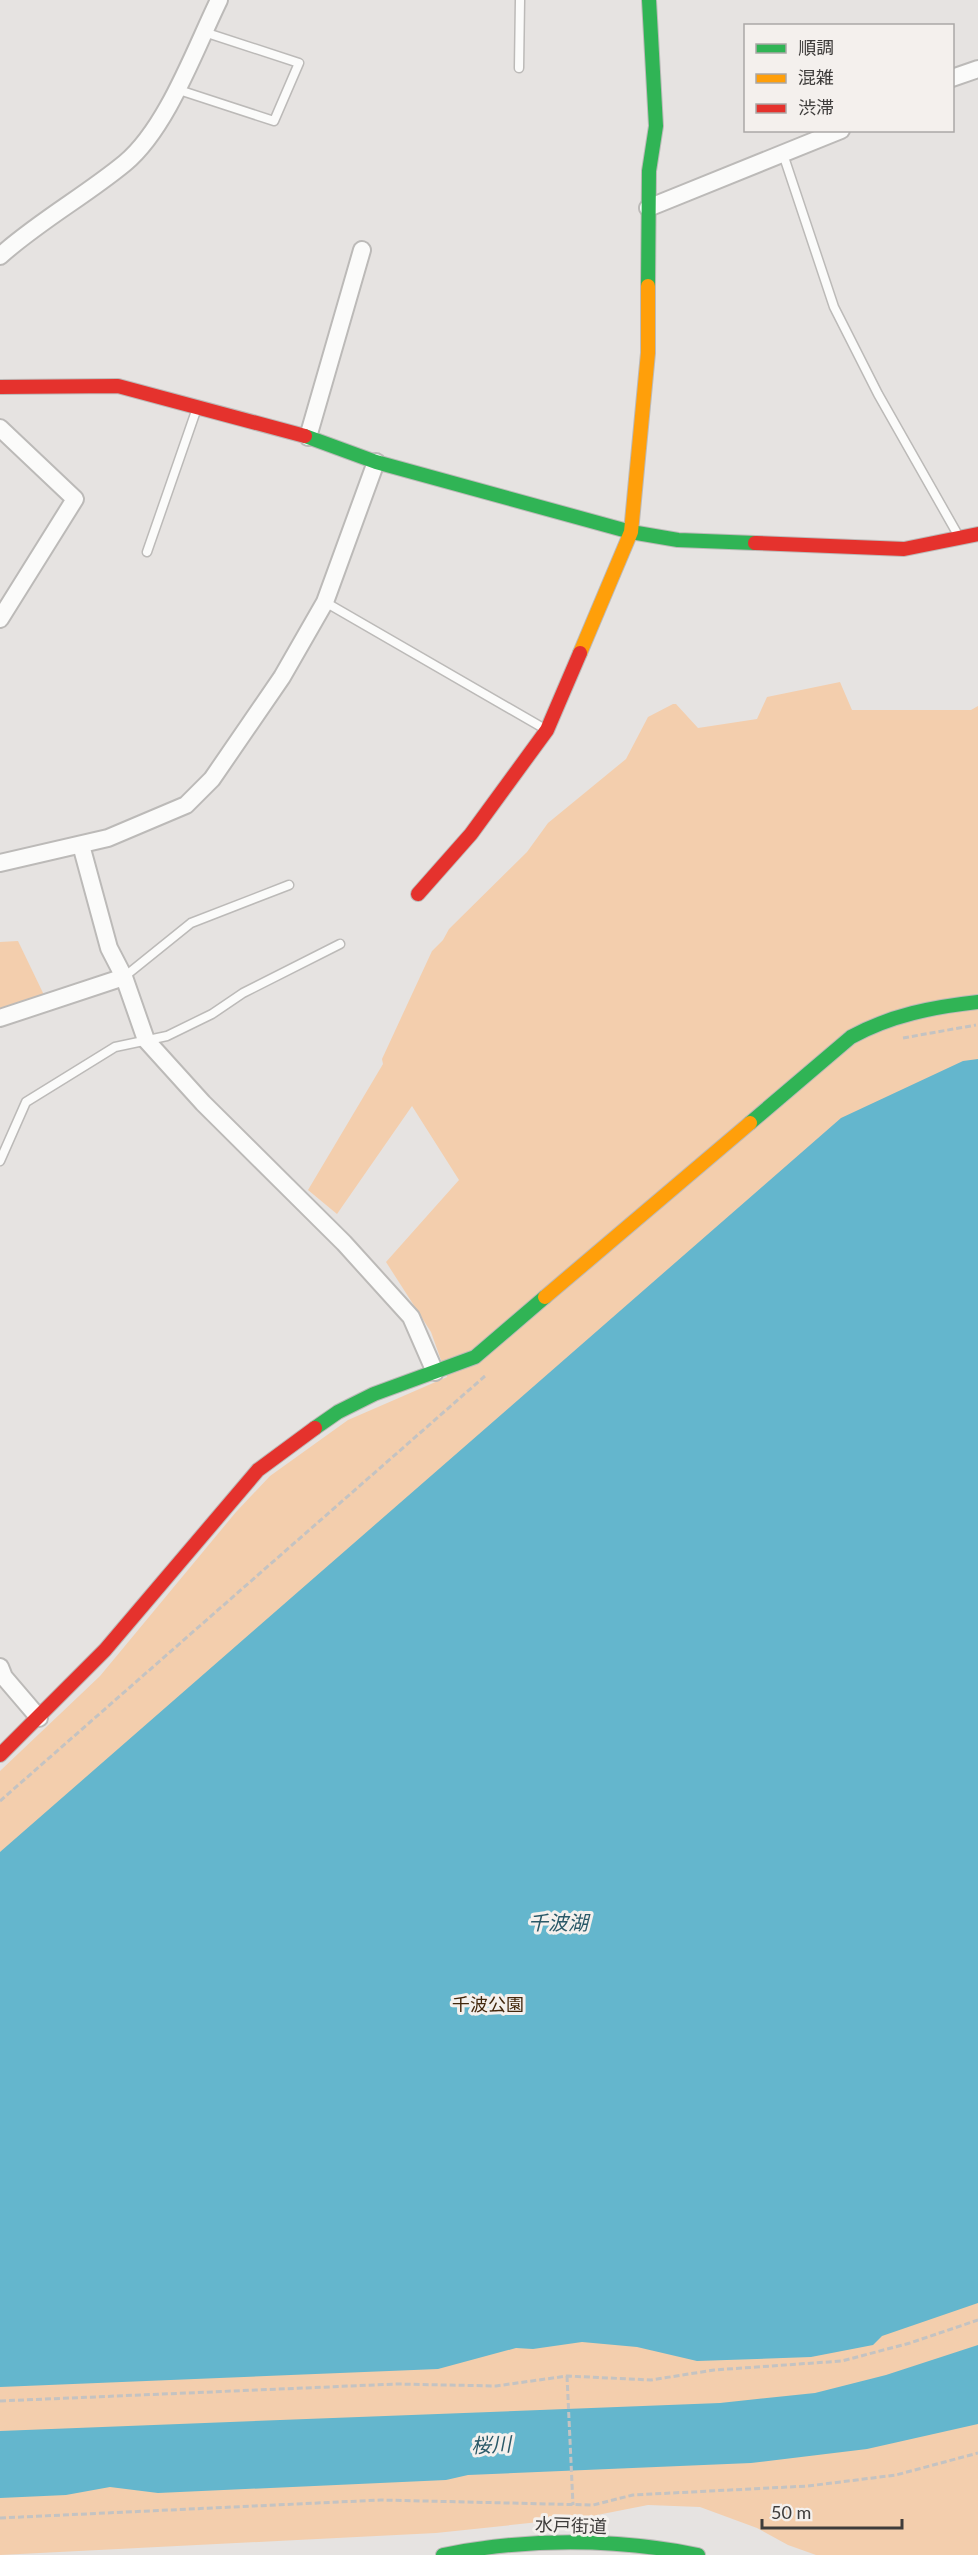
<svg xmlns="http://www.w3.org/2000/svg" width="978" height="2555" font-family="Lato,'Noto Sans JP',sans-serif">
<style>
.green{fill:#f3cead}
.water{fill:#64b6cd}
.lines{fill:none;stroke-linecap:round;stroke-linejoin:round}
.lane-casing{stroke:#bcbab8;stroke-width:11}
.street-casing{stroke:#bcbab8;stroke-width:20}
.fast-casing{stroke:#bcbab8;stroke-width:16}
.slow-casing{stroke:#bcbab8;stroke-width:16}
.jam-casing{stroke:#bcbab8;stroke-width:16}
.path{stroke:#c4c3c2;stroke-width:3;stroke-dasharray:6 3;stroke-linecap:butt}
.lane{stroke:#fbfbfa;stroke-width:8}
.street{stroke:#fbfbfa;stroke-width:16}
.fast{stroke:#30b455;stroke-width:14}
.slow{stroke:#ff9f0a;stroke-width:14}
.jam{stroke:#e5322d;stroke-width:14}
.labels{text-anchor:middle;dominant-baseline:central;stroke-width:6;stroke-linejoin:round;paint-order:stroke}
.park-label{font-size:18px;fill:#43280d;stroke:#f4f0ed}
.street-label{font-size:18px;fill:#3e3c3b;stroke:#f4f0ed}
.water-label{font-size:20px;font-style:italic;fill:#2a5968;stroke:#f4f0ed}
</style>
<rect width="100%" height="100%" fill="#e6e3e1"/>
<g class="green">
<path d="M840,682L852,710H971L978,706V2555H816L788,2545L757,2528L700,2507L648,2505L587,2517L436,2533L0,2555V1771L100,1676L236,1512L270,1476L348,1420L447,1377L431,1332L386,1262L459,1180L412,1106L337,1214L308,1190L383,1064L382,1059L432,951L443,940L449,929L527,852L548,823L626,759L648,717L673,704H676L698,728L757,719L767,697Z"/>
<path d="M18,941L44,995L0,1010V942Z"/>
</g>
<g class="water">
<path d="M978,1059V2303L882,2336L873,2345L811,2357L697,2361L637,2347L582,2342L533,2349L516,2348L438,2369L0,2387V1852L841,1118L963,1061Z"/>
<path d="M978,2345V2424L867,2449L751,2463L468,2475L446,2480L158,2493L110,2487L66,2495L0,2498V2431L720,2403L815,2393L886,2375Z"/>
</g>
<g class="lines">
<g class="lane-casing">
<g id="lane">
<path d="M519,68L520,0"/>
<path d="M176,89L274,121L299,63L204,32"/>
<path d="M783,154L834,307L878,394L958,535"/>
<path d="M147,552L197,408"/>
<path d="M325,602L545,729"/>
<path d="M124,977L191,923L289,885"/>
<path d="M0,1161L26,1102L115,1047L167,1036L212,1014L243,993L340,944"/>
</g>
</g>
<g class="street-casing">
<g id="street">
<path d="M952,78L978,69"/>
<path d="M648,208L841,130"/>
<path d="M0,256C39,221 85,196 125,163C167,128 195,49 219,0"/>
<path d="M0,428L75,499L0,619"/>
<path d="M308,437L362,250"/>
<path d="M81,845L109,948L124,977L146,1040L203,1103L344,1243L411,1317L435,1372"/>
<path d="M0,863L108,838L186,805L212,779L282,677L325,602L376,462"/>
<path d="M0,1018L124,977"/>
<path d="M0,1667L4,1677L39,1718"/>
</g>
</g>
<g class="fast-casing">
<g id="fast">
<path d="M648,286L649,171L656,126L649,0"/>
<path d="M305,436L376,462L631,532L678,540L755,543"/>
<path d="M750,1123L851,1037C891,1015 933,1007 978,1002"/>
<path d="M315,1428L338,1412L374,1394L475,1357L545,1297"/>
<path d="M443,2555C526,2538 615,2538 698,2555"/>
</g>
</g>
<g class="slow-casing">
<g id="slow">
<path d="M580,653L631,532L648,353V286"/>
<path d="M545,1297L750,1123"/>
</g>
</g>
<g class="jam-casing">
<g id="jam">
<path d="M0,387L118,386L305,436"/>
<path d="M755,543L904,549L978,534"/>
<path d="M418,894L471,834L547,730L580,653"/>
<path d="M0,1755L105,1650L258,1470L315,1428"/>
</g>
</g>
<g class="path">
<path d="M903,1038L976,1025"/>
<path d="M0,1801L485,1376"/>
<path d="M567,2376L573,2505"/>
<path d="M0,2401L397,2384L496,2386L567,2376L651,2380L714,2370L842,2361L910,2343L978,2320"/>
<path d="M0,2518L381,2500L593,2505L633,2495L808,2486L896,2475L978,2453"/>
</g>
<use href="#lane" class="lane"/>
<use href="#street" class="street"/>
<use href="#fast" class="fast"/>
<use href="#slow" class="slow"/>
<use href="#jam" class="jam"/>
</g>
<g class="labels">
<g class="park-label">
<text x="488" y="2004">千波公園</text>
</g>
<g class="street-label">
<text transform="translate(571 2525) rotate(2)">水戸街道</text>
</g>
<g class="water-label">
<text x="558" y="1922">千波湖</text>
<text transform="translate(491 2444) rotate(-3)">桜川</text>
</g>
</g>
<rect x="744" y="24" width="210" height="108" fill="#f4f0ed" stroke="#aba8a6" stroke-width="1.5"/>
<rect x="756" y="44" width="30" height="9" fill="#30b455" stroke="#aba8a6" stroke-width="1.5"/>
<text x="798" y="54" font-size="18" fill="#3e3c3b">順調</text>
<rect x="756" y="74" width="30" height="9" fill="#ff9f0a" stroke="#aba8a6" stroke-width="1.5"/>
<text x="798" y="84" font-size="18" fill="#3e3c3b">混雑</text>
<rect x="756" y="104" width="30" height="9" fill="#e5322d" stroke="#aba8a6" stroke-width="1.5"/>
<text x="798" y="114" font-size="18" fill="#3e3c3b">渋滞</text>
<path d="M762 2519v9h140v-9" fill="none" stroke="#3e3c3b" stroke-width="3"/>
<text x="771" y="2519" font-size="18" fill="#3e3c3b" stroke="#f4f0ed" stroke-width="4.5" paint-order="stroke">50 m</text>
</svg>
